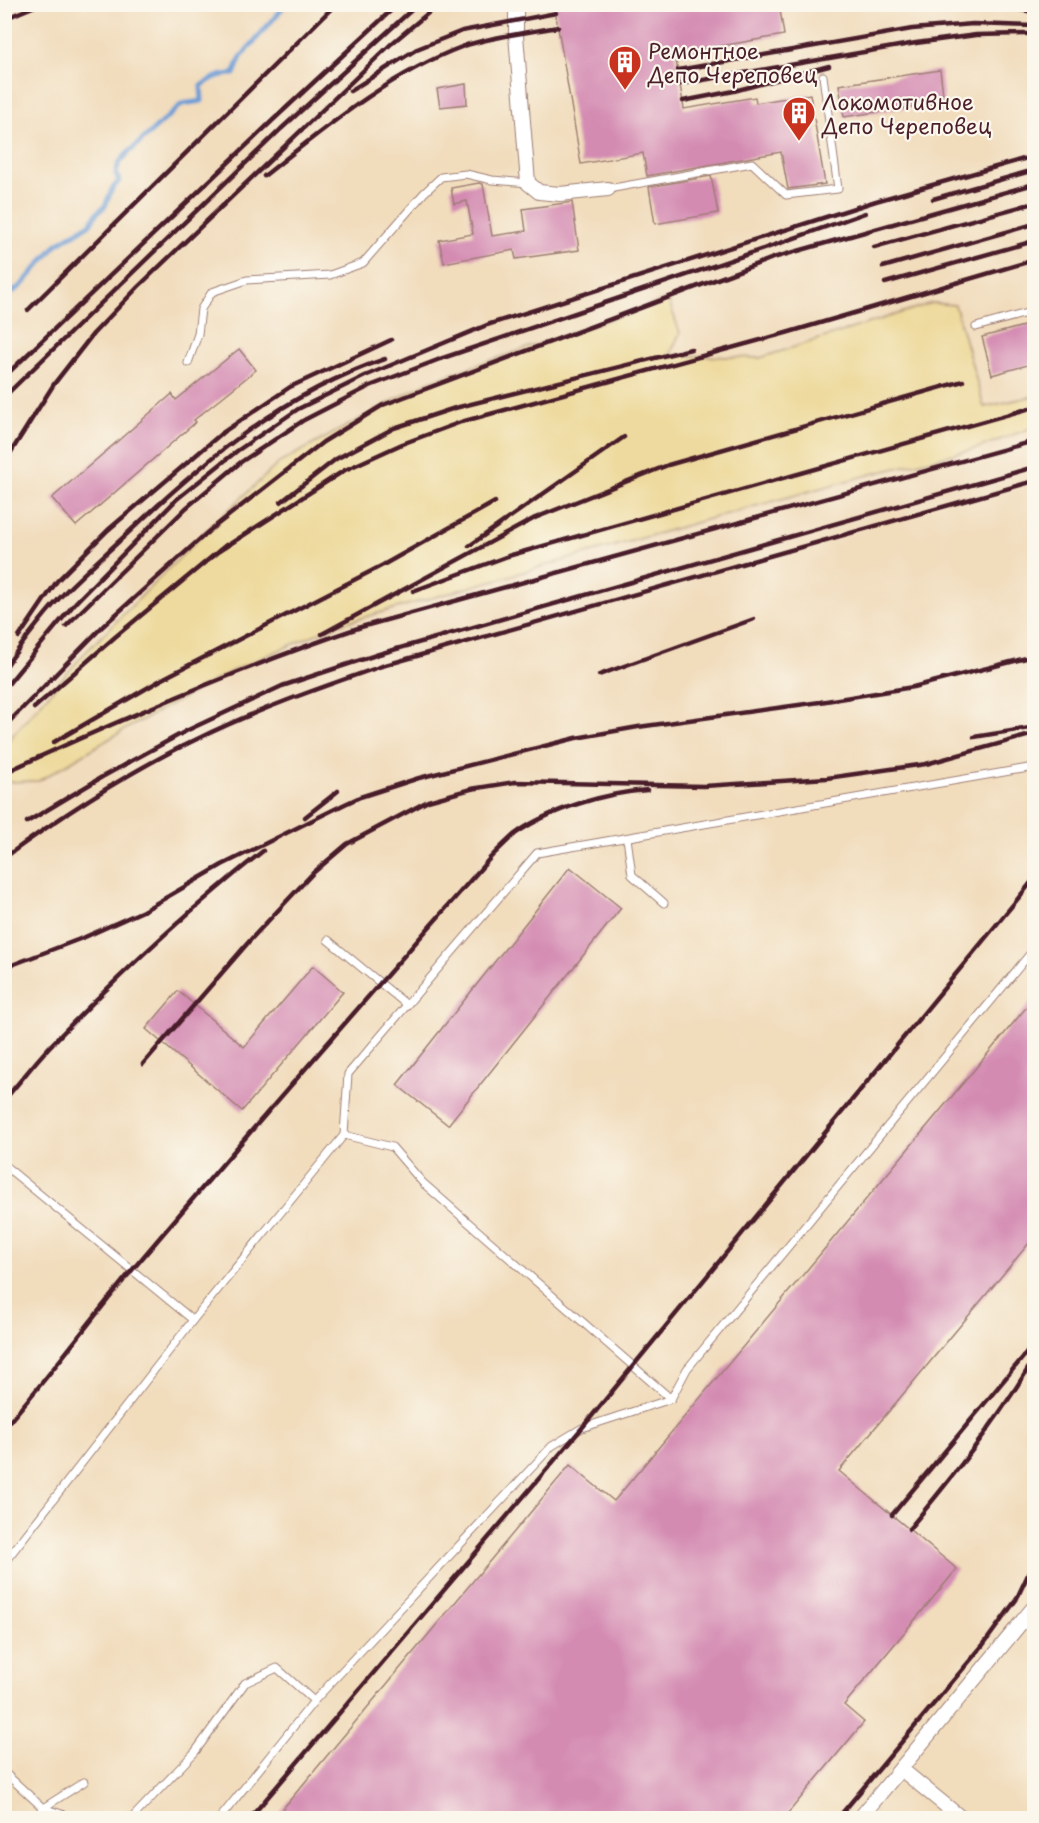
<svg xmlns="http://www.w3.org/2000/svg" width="1039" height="1823" font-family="'Playpen Sans',sans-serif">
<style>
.sand{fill:#eeda9e;stroke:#9c7c64;stroke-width:1.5}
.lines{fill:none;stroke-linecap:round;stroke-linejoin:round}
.stream{stroke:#6c9cd5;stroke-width:5}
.building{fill:#d48bb2}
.lane-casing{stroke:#9e7e74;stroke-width:9}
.street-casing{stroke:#9e7e74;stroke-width:16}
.lane{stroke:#fff;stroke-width:7}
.street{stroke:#fff;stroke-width:14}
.rail{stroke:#4a1f2b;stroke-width:4.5}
.labels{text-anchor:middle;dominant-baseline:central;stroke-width:4.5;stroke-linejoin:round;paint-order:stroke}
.poi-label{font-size:21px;fill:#4a1f2b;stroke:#fbf7ec;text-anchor:start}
</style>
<rect width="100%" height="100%" fill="#fbf7ec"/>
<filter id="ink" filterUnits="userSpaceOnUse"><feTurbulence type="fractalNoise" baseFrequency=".0167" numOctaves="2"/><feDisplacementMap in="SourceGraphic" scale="12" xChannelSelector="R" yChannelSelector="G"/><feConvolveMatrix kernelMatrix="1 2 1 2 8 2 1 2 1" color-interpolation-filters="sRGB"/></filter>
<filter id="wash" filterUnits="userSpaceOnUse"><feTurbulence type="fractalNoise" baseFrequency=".008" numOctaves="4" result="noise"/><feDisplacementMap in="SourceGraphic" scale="24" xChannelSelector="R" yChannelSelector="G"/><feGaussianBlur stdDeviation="1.35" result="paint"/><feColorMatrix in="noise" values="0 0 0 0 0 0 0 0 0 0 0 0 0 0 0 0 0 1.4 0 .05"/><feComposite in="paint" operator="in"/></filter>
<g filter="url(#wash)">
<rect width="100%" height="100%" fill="#f1dcbc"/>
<path class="sand" d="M668,299L680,333L670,355L760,358L932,303L955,305L984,407L1034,396V427L978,448L872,474L716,517L337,625L234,670L124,730L39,781L5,782V744L84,654L204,533L279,463L428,382Z"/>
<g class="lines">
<path class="stream" d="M4,298L21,286L57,244L90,224L97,213L105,206L112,189L119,181L116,173L119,163L128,153L182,104L202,101L201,86C212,78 220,74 234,74L241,57L286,4"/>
</g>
<g id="blocks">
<g class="building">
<path d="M554,4H763V7L779,4L784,35L675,54L684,109L755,97L756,103L810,94L825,184L788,189L781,152L647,176L643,153L581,164Z"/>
<path d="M940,70L944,102L844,117L839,85Z"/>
<path d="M466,84L467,104L440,107L437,89Z"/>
<path d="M711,176L718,213L655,224L649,187Z"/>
<path d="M479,183L483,184L492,236L526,231L523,209L572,202L579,250L516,259L514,250L444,263L439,240L473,234L467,201L454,204L451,188Z"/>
<path d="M1035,323V363L992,375L982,337Z"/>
<path d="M239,349L256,370L194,420L196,422L76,526L52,498L172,394L176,400Z"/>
<path d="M570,867L621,908L448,1125L397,1085Z"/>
<path d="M313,966L343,992L242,1111L146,1029L178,991L244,1047Z"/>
<path d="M1035,997V1236L839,1471L957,1569L844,1705L864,1722L784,1818H275L570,1465L614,1501Z"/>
</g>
</g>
</g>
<g filter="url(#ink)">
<use href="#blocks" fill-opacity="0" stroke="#9e7e74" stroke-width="1.5"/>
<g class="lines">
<g class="lane-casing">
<g id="lane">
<path d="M608,189L752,163L786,195L838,189L823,76"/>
<path d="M976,327L1034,311"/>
<path d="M188,363L198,334L201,309L212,292L247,280L330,275L363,263L424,193L441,177L466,174L492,180L528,183"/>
<path d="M627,838L632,875L664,903"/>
<path d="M328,940L407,1005"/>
<path d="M344,1135L392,1147L423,1183L671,1399"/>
<path d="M4,1165L193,1320"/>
<path d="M4,1563L193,1320L344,1135L348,1074L537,853L1034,767"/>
<path d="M314,1701L552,1446L582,1428L671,1399L687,1369L1034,949"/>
<path d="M4,1772L43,1808L36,1818"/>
<path d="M43,1808L84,1782"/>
<path d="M43,1808L74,1818"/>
<path d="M132,1818L195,1752L245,1683L277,1668L314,1701L220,1818"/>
</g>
</g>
<g class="street-casing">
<g id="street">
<path d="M516,4V35L528,183L539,192L560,194L608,189"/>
<path d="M901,1769L961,1818"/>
<path d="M860,1818L1034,1607"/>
</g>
</g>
<use href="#lane" class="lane"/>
<use href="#street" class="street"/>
<g class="rail">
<path d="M981,4L1034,12"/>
<path d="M4,19L40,4"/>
<path d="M678,70L912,29L973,24L1034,26"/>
<path d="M680,84L916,43L976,35L1027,34"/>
<path d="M350,91L417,49L462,31L556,13"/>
<path d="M683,101L734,91L829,66"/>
<path d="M264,176C326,127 389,74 464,46C490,37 530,32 558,27"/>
<path d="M933,199L1034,170"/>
<path d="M874,247L1034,203"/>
<path d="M883,267L1034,224"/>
<path d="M885,283L1034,241"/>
<path d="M28,310L336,4"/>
<path d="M4,377L272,121L398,4"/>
<path d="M4,397L281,129L418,4"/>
<path d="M4,463L54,384L93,334L138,287L391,44L439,4"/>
<path d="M281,502L336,459L394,428L455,408L691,349"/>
<path d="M469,546L624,437"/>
<path d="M219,551L345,470L402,444L461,422L786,333L1034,260"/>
<path d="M413,591L508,556L1034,407"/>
<path d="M66,626L186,508L241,462L304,420L370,386L440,359L769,247L865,213"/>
<path d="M322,634L535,518L668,465L963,381"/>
<path d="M19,637L57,581L108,530L222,433L290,387L391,340"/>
<path d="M4,669C23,642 44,614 67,590C87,570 109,551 130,531C206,459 284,393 385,359"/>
<path d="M599,675L754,619"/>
<path d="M4,689L76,602L177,499L237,451L298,409L365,376L487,325L876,201L1034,156"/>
<path d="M34,708L115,637L226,545"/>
<path d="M4,727L103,626L209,531L323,442L383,405L773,258L1034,184"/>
<path d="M974,737L1030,728"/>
<path d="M54,742L166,677L383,565L495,502"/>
<path d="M4,773C121,719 239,668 361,627L1034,441"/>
<path d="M305,817L338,791"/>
<path d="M27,822L102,777L188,730L282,686L379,654L1034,467"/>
<path d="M4,858C64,814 128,772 195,740C256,710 319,688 382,666L1034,481"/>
<path d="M4,968L85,937L143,911L222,865L345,804L360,797L419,778L576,738L638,727L820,702L913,687L1034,656"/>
<path d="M143,1064L253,937L313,873L347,844L428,801L471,789L515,782L704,786L827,778L926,764L1034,734"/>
<path d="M4,1100C21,1081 37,1059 55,1041C120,974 190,909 263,851"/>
<path d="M4,1428C50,1376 89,1321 133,1269C251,1130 371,993 491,857C499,849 507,841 515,834C550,809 605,793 647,790"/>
<path d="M892,1515L1034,1344"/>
<path d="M909,1529C955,1474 997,1421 1034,1359"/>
<path d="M250,1818L582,1428L1034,879"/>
<path d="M838,1818L983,1645L1016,1600L1034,1562"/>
</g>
</g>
</g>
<defs>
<g id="building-pin" transform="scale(1.725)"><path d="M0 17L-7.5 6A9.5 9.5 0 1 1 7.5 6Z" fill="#c8321e" stroke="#fbf7ec"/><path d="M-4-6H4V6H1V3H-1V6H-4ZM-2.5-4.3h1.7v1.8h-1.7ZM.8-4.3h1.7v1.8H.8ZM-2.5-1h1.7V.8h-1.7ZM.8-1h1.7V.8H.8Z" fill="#fff"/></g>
</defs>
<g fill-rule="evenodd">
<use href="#building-pin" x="625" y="62"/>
<use href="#building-pin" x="799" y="113"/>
</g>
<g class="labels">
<g class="poi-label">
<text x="648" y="50">Ремонтное<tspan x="648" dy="24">Депо Череповец</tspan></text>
<text x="822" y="101">Локомотивное<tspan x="822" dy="24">Депо Череповец</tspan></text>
</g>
</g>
<rect width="1039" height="1823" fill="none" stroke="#fbf7ec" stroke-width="24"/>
</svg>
